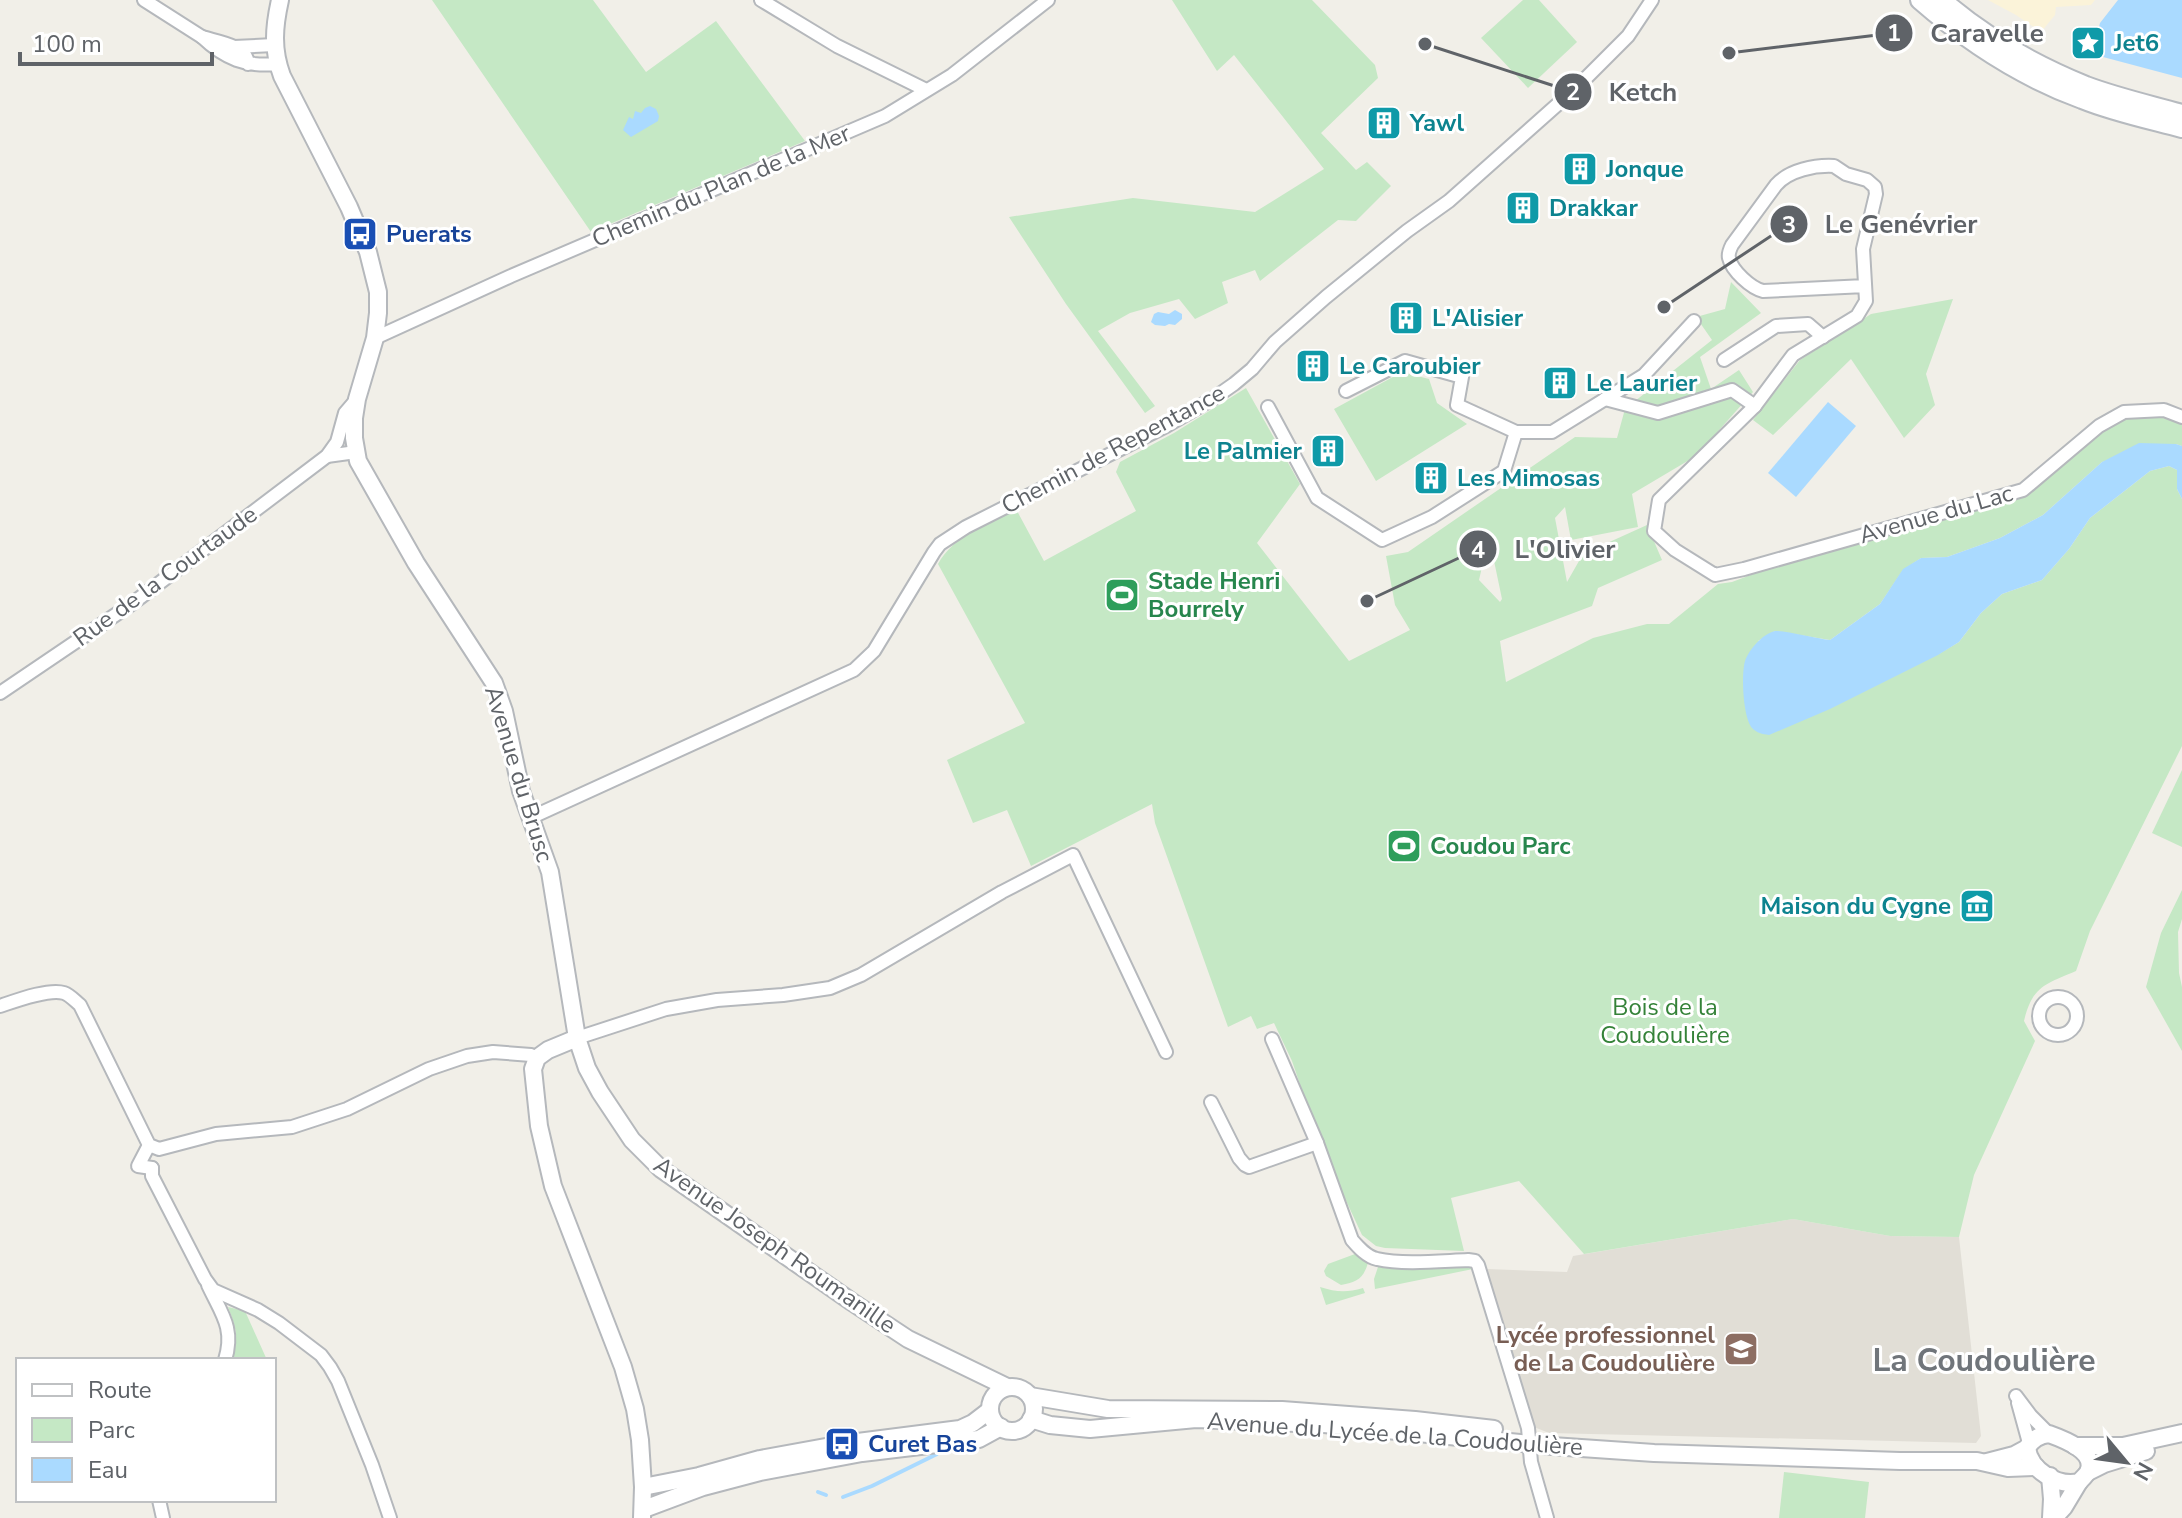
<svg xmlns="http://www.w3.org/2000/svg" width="2182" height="1518" font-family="'Nunito Sans',sans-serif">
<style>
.education{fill:#e1ded6}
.green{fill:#c5e8c5;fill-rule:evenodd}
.sand{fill:#fbf3d9}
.water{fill:#aadaff}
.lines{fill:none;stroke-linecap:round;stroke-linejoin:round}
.stream{stroke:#aadaff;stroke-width:4}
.minor-casing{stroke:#b5b8bc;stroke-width:16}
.tertiary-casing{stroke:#b5b8bc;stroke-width:20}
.secondary-casing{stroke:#b6babf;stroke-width:22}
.minor{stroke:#fff;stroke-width:12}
.tertiary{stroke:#fff;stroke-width:16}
.secondary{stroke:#fff;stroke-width:18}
.labels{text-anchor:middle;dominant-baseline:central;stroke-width:6;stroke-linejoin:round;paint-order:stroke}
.culture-label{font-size:24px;font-weight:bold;fill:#0d838f;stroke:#fff;text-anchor:start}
.street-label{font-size:24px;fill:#5f6368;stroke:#fff}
.transit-label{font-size:24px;font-weight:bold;fill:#164399;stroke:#fff;text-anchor:start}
.leisure-label{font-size:24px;font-weight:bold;fill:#27864d;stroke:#fff;text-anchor:start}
.park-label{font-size:24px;fill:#348238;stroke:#fff}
.education-label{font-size:24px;font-weight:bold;fill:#785e54;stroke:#fff;text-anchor:end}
.district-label{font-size:32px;font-weight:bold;fill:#70757a;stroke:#fff}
.leader{fill:none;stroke:#5f6368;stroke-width:3}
.callout-dot{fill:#5f6368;stroke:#fff;stroke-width:3}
.mark-label{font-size:24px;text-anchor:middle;font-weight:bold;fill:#fff}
.callout-label{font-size:26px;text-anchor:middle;font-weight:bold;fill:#5f6368;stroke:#fff;stroke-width:6;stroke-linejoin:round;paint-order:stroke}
</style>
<rect width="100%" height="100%" fill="#f1efe8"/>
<path class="education" d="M1793,1219L1890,1236L1959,1237L1981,1436L1976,1443L1549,1433L1534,1427L1487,1269L1567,1272L1573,1256Z"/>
<g class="green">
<path d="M432,0H593L646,72L716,21L805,141L591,232Z"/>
<path d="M1172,0H1312L1375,65L1378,78L1321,133L1356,170L1367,162L1391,186L1356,221L1338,220L1260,281L1255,270L1222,282L1228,303L1195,319L1179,299L1130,313L1098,331L1155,406L1145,413L1066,304L1009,217L1133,198L1255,212L1324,169L1234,55L1217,71Z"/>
<path d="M1523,0H1539L1577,42L1528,88L1481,38Z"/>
<path d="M1731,282L1761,313L1700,357L1711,389L1739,370L1753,392L1696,456L1632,494L1638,527L1571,540L1565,507L1555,518L1567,582L1583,554L1647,525L1662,560L1598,588L1592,606L1500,641L1506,682L1593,638L1647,624H1669L1718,584L1732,582L1791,560L2029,491L2098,433L2126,418L2160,417L2182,424V446L2176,444L2102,462L2043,515L2000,538L1947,557L1921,558L1903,570L1880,604L1830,640L1775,631L1758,641L1937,655L1959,642L1981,613L2002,594L2042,580L2069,549L2090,518L2150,471L2169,466L2177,470V489L2182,499V746L2090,931L2076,971C2046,984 2032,986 2024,1021L2035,1041L1974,1175L1959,1237L1890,1236L1793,1219L1584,1254L1519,1181L1451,1198L1464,1251L1385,1248L1376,1246L1362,1235L1322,1149L1292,1061L1274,1023L1257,1029L1251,1016L1228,1027L1155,823L1152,804L1031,866L1007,810L973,823L947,760L1025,723L938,564C954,535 988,524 1016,509L1044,561L1136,511L1116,472L1120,462L1174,433L1246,388L1300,484L1257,543L1349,661L1410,630L1395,605L1386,556L1408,552L1575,437L1617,438L1625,409L1712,340L1696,317L1725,309ZM1489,537L1502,599L1500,602L1479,580Z"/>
<path d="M1953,299L1926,374L1935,405L1904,438L1851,359L1773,435L1753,420L1800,360L1871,314Z"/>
<path d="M1402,372L1429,379L1437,403L1467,424L1376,481L1334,409Z"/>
<path d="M2182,770V847L2152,833Z"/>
<path d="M2182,890V919L2178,932L2179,973L2182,987V1051L2146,987L2161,933Z"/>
<path d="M1355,1254L1368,1263C1363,1279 1357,1282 1341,1285L1326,1276L1324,1271L1328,1264Z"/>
<path d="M1470,1265L1473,1269L1375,1289L1374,1279L1378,1267L1416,1268Z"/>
<path d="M1320,1287C1336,1292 1346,1293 1363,1288L1365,1293L1326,1305Z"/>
<path d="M228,1307L245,1311L267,1360H231C239,1337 237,1330 228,1307Z"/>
<path d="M1784,1472L1869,1482L1865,1518H1779Z"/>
</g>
<path class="sand" d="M1988,0H2095L2091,5L2056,7L2055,15L2041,32L2016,15Z"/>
<g class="water">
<path d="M2118,0H2182V78L2088,53L2090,43H2095L2100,23Z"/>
<path d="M650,106L656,109L659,116L658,121L631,137L623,130L629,117L633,119L635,111L641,113L645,108Z"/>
<path d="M1175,310L1182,314V319L1175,325L1169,324L1165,326L1155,325L1151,322L1154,314L1158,312L1169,314Z"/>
<path d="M1828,402L1856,426L1796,497L1768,473Z"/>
<path d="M2139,443L2176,444L2182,446V499L2177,489V470L2169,466L2150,471L2090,518L2069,549L2042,580L2002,594L1981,613L1959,642L1938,655L1830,709L1769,735C1762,734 1757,733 1752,728C1743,717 1741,675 1745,661C1749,650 1762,634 1775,631C1782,630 1820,639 1830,640L1880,604L1903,569L1921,558L1947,557L2000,538L2043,515L2102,462Z"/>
</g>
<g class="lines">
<g class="stream">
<path d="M818,1492L826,1495"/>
<path d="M843,1497L872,1486L937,1454"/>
</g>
<g class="minor-casing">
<g id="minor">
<path d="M144,0L202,37"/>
<path d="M761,0L837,46L926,90"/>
<path d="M234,47L274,45"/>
<path d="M248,64C247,45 218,42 202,37C225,59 246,67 277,64"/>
<path d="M1865,286L1763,291C1751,288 1732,271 1729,258C1728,254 1730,249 1732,245L1776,185C1789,170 1815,165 1834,166L1846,174L1867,180L1875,187L1876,194L1863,249L1866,301L1857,316L1793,355L1755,406L1659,500L1654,531L1675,550L1715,575L1744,569L2023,490L2099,426L2124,412L2164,410L2182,417"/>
<path d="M375,338L511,276L885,116L952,75L1048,0"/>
<path d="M1724,360L1776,326L1808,324L1823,337"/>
<path d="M1346,391L1405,361L1462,377L1457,405L1516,432H1552L1644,375L1694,321"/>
<path d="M1605,399L1658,413L1732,390L1755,406"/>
<path d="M1268,407L1317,498L1382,540L1432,517L1504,471L1516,432"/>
<path d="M327,456L356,452"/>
<path d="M0,693L133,603L327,456L337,442L345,413L357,399"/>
<path d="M530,818L854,670L874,651L934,552L940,544L966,527L1166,426L1214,398L1234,384L1252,369L1275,342L1326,297L1407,231L1449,201L1576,88L1628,36L1652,0"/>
<circle cx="2058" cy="1016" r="19"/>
<path d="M0,1006C15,1001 49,988 64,993C70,995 75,1001 80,1005L149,1145L159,1149L216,1134L292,1127L347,1109L429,1069L467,1056L493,1052L531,1055L537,1058"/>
<path d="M577,1038L666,1009L717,1000L783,995L830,988L861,975L1002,892L1073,855L1166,1052"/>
<path d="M1272,1039L1317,1143L1352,1240C1359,1248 1367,1257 1377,1259C1403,1265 1441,1261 1468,1260L1475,1261L1478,1265L1528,1428L1531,1462L1547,1518"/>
<path d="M1211,1102L1239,1158L1245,1165L1249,1167L1317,1143"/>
<path d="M149,1145L138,1166L152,1168"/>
<path d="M152,1168V1176L205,1279L213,1290L258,1310L279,1323L321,1355L330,1367L338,1381L372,1465L390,1518"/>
<path d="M208,1285C221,1313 235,1328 225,1360"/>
<path d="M2016,1396L2031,1416L2049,1434"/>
<path d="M2018,1403L2029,1443"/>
<path d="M159,1500L163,1518"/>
</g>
</g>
<g class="tertiary-casing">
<g id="tertiary">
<path d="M280,0C274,27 272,49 282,76L349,207L368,252L378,292V313L375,338L357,399L354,418V438L358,461L416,563L494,683L504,711L521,791L550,872L577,1038L587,1068L600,1092L632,1140L661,1169L852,1302L908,1339L1007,1387"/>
<path d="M577,1038L548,1050L537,1058L533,1069L539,1126L553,1186L623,1367L635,1409L640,1440L643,1487L642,1518"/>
<circle cx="1012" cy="1409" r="22"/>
<path d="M1030,1396L1108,1409L1282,1410L1415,1420L1494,1429"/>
<path d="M1031,1419L1050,1425L1090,1429L1196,1419L1324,1424L1552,1446L1654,1453L1900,1461H1977L2008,1468L2036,1467"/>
<path d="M2049,1434C2063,1439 2098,1452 2088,1472C2088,1473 2080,1481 2079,1482C2057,1487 2030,1470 2027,1448C2032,1439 2039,1435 2049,1434Z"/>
<path d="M2075,1446H2123L2182,1433"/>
<path d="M1987,1462L2014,1455L2027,1448"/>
<path d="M2088,1472L2104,1464L2146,1451"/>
<path d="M2050,1476L2052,1499L2051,1518"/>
<path d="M643,1487L699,1476L760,1459L842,1444L960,1429L973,1423L990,1410"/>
<path d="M644,1509L703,1487L760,1472L862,1453L979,1439L1001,1427"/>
<path d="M2054,1518L2064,1507L2079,1482"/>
</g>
</g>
<g class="secondary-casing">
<g id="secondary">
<path d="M1920,0C1967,41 2022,77 2082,99C2114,112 2148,119 2182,128"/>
<path d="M1942,0C1984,37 2035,65 2086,86C2118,98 2150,105 2182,114"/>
</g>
</g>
<use href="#minor" class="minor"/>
<use href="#tertiary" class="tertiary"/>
<use href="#secondary" class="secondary"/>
</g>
<defs>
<g id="sight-square" transform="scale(1.8)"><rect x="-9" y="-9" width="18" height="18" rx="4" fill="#0f9aa8" stroke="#fff"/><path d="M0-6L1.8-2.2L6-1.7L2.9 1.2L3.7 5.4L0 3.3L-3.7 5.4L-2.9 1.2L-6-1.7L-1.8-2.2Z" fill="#fff"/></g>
<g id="building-square" transform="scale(1.8)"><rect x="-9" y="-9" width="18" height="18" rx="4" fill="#0f9aa8" stroke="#fff"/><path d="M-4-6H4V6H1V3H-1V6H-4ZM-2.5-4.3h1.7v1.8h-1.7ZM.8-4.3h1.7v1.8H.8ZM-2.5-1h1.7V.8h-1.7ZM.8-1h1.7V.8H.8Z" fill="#fff"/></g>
<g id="bus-square" transform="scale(1.8)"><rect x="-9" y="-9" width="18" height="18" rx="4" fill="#1a4fb4" stroke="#fff"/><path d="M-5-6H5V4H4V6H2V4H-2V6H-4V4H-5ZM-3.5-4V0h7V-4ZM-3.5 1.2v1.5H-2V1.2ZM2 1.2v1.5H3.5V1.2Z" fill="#fff"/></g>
<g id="stadium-square" transform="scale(1.8)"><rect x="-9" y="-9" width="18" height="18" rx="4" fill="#2e9e5b" stroke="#fff"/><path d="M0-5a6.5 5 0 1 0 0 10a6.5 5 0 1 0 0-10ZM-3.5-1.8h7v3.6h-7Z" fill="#fff"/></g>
<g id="museum-square" transform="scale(1.8)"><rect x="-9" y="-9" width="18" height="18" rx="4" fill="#0f9aa8" stroke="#fff"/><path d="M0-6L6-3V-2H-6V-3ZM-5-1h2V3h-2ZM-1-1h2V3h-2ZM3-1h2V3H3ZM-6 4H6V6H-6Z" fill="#fff"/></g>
<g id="school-square" transform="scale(1.8)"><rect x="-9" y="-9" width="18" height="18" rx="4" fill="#8d6e63" stroke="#fff"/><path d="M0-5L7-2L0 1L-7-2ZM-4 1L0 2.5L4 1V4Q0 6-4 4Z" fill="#fff"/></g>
</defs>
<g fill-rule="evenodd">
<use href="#sight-square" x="2088" y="43"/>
<use href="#building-square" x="1384" y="123"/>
<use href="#building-square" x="1580" y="169"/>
<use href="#building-square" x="1523" y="208"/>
<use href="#bus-square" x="360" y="234"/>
<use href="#building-square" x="1406" y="318"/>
<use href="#building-square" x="1313" y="366"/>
<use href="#building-square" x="1560" y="383"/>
<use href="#building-square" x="1328" y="451"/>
<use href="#building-square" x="1431" y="478"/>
<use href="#stadium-square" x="1122" y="595"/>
<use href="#stadium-square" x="1404" y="846"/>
<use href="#museum-square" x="1977" y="906"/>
<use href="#school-square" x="1741" y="1349"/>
<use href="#bus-square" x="842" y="1444"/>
</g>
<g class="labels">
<g class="culture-label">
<text x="2114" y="43">Jet6</text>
<text x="1410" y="123">Yawl</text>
<text x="1606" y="169">Jonque</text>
<text x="1549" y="208">Drakkar</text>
<text x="1432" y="318">L'Alisier</text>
<text x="1339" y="366">Le Caroubier</text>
<text x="1586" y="383">Le Laurier</text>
<text x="1302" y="451" text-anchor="end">Le Palmier</text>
<text x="1457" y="478">Les Mimosas</text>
<text x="1951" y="906" text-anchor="end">Maison du Cygne</text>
</g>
<g class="street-label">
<text transform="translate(721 186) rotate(-23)">Chemin du Plan de la Mer</text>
<text transform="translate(1113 449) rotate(-28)">Chemin de Repentance</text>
<text transform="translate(1936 514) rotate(-16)">Avenue du Lac</text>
<text transform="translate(165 576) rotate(-36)">Rue de la Courtaude</text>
<text transform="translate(519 774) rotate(73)">Avenue du Brusc</text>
<text transform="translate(775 1245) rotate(35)">Avenue Joseph Roumanille</text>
<text transform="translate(1395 1434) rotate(4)">Avenue du Lycée de la Coudoulière</text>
</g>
<g class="transit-label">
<text x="386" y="234">Puerats</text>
<text x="868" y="1444">Curet Bas</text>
</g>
<g class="leisure-label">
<text x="1148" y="581">Stade Henri<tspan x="1148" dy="28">Bourrely</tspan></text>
<text x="1430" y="846">Coudou Parc</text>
</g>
<g class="park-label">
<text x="1665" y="1007">Bois de la<tspan x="1665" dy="28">Coudoulière</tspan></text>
</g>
<g class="education-label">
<text x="1715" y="1335">Lycée professionnel<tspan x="1715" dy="28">de La Coudoulière</tspan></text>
</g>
<g class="district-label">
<text x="1984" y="1360">La Coudoulière</text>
</g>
</g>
<path class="leader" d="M1729 53L1894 33M1425 44L1573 92M1664 307L1789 224M1367 601L1478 549"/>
<g class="callout-dot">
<circle cx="1729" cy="53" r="8"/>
<circle cx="1425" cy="44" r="8"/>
<circle cx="1664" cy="307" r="8"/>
<circle cx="1367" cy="601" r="8"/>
<circle cx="1894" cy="33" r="20"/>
<circle cx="1573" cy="92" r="20"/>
<circle cx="1789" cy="224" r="20"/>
<circle cx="1478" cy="549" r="20"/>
</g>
<g class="mark-label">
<text x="1894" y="41">1</text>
<text x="1573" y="100">2</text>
<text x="1789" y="233">3</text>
<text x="1478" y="558">4</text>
</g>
<g class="callout-label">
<text x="1987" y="42">Caravelle</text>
<text x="1643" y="101">Ketch</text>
<text x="1901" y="233">Le Genévrier</text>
<text x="1565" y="558">L'Olivier</text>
</g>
<rect x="16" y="1358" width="260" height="144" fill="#ffffff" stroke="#bfc1c3" stroke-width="2"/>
<rect x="32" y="1384" width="40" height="12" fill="#ffffff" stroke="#bfc1c3" stroke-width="2"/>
<text x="88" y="1398" font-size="24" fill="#5f6368">Route</text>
<rect x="32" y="1418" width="40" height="24" fill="#c5e8c5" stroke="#bfc1c3" stroke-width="2"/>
<text x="88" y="1438" font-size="24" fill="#5f6368">Parc</text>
<rect x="32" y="1458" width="40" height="24" fill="#aadaff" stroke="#bfc1c3" stroke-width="2"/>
<text x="88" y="1478" font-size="24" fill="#5f6368">Eau</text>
<g transform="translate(2126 1462) rotate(119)" stroke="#ffffff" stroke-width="6" paint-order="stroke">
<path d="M0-6L14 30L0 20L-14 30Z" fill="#5f6368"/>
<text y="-12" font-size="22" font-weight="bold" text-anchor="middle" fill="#5f6368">N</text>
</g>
<path d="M20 52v12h192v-12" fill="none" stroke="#5f6368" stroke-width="4"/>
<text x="32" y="52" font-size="24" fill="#5f6368" stroke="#ffffff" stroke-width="6" paint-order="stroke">100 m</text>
</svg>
